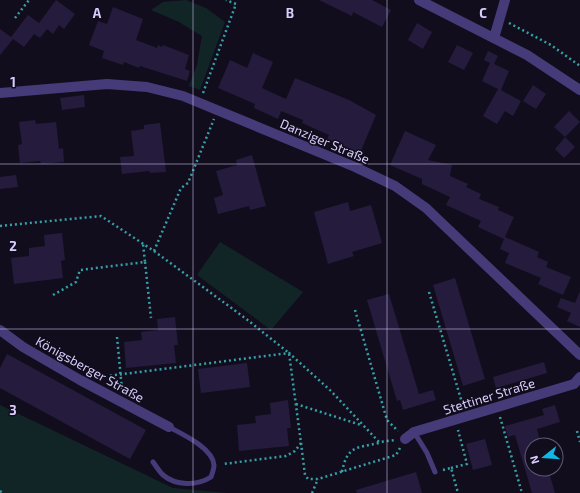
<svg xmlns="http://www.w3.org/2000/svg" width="580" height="493" font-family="'Exo 2',sans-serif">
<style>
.green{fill:#112527}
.building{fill:#251b3d}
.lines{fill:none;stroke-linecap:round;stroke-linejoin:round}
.path{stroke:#35a1a7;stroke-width:2.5;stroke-dasharray:2 3;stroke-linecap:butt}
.lane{stroke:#453b79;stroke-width:5}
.street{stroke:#453b79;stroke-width:10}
.grid{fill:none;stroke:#d8cdfc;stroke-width:1;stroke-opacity:0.55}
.labels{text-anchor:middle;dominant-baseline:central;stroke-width:3;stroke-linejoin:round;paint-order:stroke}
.street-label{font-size:13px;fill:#d8cdfc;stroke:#120d1d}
.grid-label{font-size:13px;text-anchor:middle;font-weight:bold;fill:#d8cdfc;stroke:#120d1d;stroke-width:3;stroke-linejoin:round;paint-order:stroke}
</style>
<rect width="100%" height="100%" fill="#120d1d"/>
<g class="green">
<path d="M186,0L206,8L225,22L200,90L189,86L197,65L202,36L179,22L151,10L163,2Z"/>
<path d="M220,242L303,292L271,330L197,275Z"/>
<path d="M0,405L173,488L227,493H0Z"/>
</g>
<g class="building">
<path d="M56,0L75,14L64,29L59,25L53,34L47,29L40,38L34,34L24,47L13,39L0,55V29L11,37L28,15L39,23Z"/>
<path d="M319,0H372L391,10L382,27L353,12L352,16Z"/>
<path d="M113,7L143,19L136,40L157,48L158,45L162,47L163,45L189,55L185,69L190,71L187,81L140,66L139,68L124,62L123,65L102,58L104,51L89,45L98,21L107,24Z"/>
<path d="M417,23L432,32L423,49L408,40Z"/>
<path d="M457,45L473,53L464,70L448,62Z"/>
<path d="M488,51L498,56L494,64L509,71L501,90L521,101L513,116L505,111L497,124L483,116L498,89L482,81L490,63L484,60Z"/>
<path d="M253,53L273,62L262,88L286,99L295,78L349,100L376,115L360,153L327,139L329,135L302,123L303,120L281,111L278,119L254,108L255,104L218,88L230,60L247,68Z"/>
<path d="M533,85L546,94L536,109L523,101Z"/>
<path d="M84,95L85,107L62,110L60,98Z"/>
<path d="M569,111L580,122L565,137L554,127Z"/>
<path d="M35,120L36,124L56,122L59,149L63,148L64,162L41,164L40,161L20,163L18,145L22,144L19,122Z"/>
<path d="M160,123L166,172L150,173L149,171L122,174L120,157L134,156L131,131L144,129V125Z"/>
<path d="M405,131L436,145L428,160L452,165L450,176L468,184L466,187L481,194L479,199L499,207L498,210L514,217L505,237L539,252L537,257L548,262L546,267L571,277L563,295L538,284L541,278L505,263L509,253L500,249L504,239L478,227L481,221L446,205L450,197L422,184V179L390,165Z"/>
<path d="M565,137L575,147L564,158L555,149Z"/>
<path d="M252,155L266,206L250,210L249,206L218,214L214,198L223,195L216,171L237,165L236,160Z"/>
<path d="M16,175L18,187L0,189V177Z"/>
<path d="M348,202L350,211L371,205L382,243L352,252L354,256L328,264L314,212Z"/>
<path d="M62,233L65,260L61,261L63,278L14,284L11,258L29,256V248L45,246L44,235Z"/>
<path d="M455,278L485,379L463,386L433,285Z"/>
<path d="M580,291V327L567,321L571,313L557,307L561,298L575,303Z"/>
<path d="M389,294L419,394L433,390L436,400L403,410L400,400L397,401L367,300Z"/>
<path d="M175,317L178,345H174L176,363L126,368L124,342L142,340L141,332L158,330L157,319Z"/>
<path d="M7,354L146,430L130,459L0,388V368Z"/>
<path d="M544,362L547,373L496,388L493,377Z"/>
<path d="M247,363L250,387L201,393L198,369Z"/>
<path d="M288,400L291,428H287L289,446L239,451L237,425L256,423L255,416L271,414L270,403Z"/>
<path d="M555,405L560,422L537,429L541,445H532V469H548L555,493H532L515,435L508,437L505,426L544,415L542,409Z"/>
<path d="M485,439L492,465L473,470L466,444Z"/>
<path d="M416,472L422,493H357L356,490Z"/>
</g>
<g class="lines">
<g class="path">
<path d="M15,18L29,0"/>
<path d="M509,23L551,45L580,66"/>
<path d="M203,93L236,4L226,0"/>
<path d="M0,226L101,216L154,251L245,318L289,353L301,443L295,451L286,456L223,464"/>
<path d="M154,251L181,188L188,183L214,119"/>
<path d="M145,262L151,318"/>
<path d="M429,292L463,406"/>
<path d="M53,295L76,282L80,270L145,262L143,244"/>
<path d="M355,310L387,420L398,431"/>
<path d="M117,337L122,390"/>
<path d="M100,377L289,353L331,391L379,442L395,440"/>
<path d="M296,404L361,425"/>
<path d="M500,417L522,493"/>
<path d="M577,431L580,442"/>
<path d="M301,443L305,475L308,479H318L396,455L400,448"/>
<path d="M451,468L467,464L458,430"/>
<path d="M443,470L451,468L458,493"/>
<path d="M342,472C347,446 356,448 379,443"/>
<path d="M0,491L3,493"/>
<path d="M312,493L318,479"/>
</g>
<g class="lane">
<path d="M414,432L427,453L435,472"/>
<path d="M153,462C156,466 159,471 163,475C176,486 197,486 211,477C212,474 214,469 214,465C213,448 182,434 169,427"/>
</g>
<g class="street">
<path d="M419,0L527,55L580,90"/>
<path d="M494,38L505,0"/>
<path d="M0,93L107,84L147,87L183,96L355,167L395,186L426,208L580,355"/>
<path d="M0,330L23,347L80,380L169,427"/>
<path d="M405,439L414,432L574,384L580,377"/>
</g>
</g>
<path class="grid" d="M193,0V493M387,0V493M0,164H580M0,329H580"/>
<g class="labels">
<g class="street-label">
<text transform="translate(325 141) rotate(23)">Danziger Straße</text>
<text transform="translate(90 369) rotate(29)">Königsberger Straße</text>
<text transform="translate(489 396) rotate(-17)">Stettiner Straße</text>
</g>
</g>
<g class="grid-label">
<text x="97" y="18">A</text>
<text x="290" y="18">B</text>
<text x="483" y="18">C</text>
<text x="13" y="87">1</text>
<text x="13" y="251">2</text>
<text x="13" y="415">3</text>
</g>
<g transform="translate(544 457) rotate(253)"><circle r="19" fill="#120d1d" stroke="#615a76"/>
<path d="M0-3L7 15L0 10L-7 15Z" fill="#10b7e5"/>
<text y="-6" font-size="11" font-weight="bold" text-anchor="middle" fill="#d8cdfc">N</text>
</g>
</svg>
